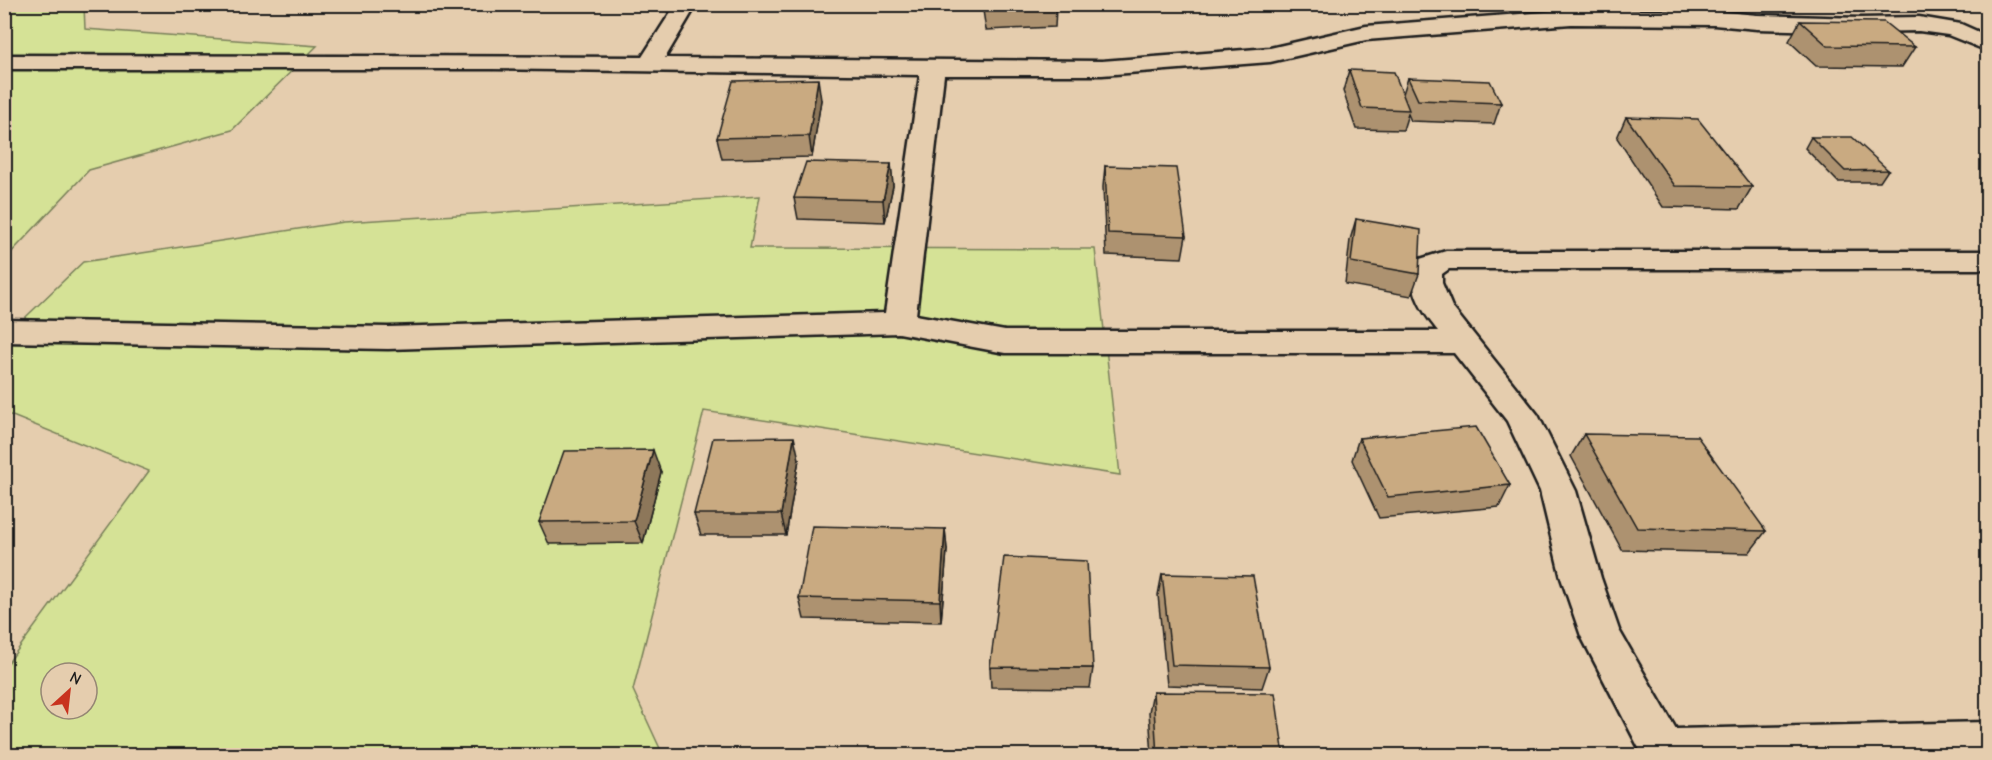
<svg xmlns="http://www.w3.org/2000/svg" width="1992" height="760" font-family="'Comic Neue',sans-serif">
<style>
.green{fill:#d5e296;stroke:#787f59;stroke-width:1.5;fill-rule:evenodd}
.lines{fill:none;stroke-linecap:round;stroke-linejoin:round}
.minor-casing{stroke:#1c1c1c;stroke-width:5}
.minor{fill:#e5cdae;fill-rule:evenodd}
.wall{fill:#ad926f;stroke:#1c1c1c;stroke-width:1.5}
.shaded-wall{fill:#8d775a;stroke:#1c1c1c;stroke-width:1.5}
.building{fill:#c9aa81;stroke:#1c1c1c;stroke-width:1.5}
</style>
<rect width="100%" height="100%" fill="#e5cdae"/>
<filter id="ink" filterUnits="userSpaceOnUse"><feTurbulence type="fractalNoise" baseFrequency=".0167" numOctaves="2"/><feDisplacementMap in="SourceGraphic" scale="12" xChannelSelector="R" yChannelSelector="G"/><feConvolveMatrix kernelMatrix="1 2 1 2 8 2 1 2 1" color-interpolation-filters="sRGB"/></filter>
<g filter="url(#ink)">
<g class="green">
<path d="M5,5H84L85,29L317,46L232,130L89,170L5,259Z"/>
<path d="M760,196L750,248L1095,249L1120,475L704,411L633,690L663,755L5,756V667L149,471L5,413V337L83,262L344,222ZM51,673H87V709H51Z"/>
</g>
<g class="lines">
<g class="minor-casing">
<path id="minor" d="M676,4H697L665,58L1102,61L1270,48L1366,26L1571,10L1714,11L1757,15L1860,18L1919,17L1961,24L1988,36V51L1948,35L1919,31L1860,32L1757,29L1714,25L1571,24L1366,40L1270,62L1102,75H944L916,315L1005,331H1438C1422,311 1403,284 1420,259L1446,251H1988V269H1449L1442,274V283L1452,307L1538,415L1576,491L1601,578L1619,630L1676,729L1988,722V756H1643L1581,636L1561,578L1540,491L1507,421L1454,353H1005L899,333L388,349L4,342V320L388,327L885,313L920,75L491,69H4V55L642,57Z"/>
</g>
<use href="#minor" class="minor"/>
</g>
<g class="wall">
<path d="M982,4H1055L1056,8L1055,27L986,30Z"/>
<path d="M1148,4H1209V6L1149,8Z"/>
<path d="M1800,21L1915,47L1902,67L1816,66L1789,41Z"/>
<path d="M1349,70L1403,94L1408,78L1501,103L1494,124L1411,121L1408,114L1403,130L1356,129L1343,91Z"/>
<path d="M821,100L812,157L722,159L717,138Z"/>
<path d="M1626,117L1752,187L1739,209L1663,207L1617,138Z"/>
<path d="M1811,137L1888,170L1880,182H1838L1805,148Z"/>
<path d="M891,164L893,186L885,222L798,219L794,198Z"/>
<path d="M1105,166L1186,236L1182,258L1106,255L1103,187Z"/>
<path d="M1356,219L1419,274L1411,296L1345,284L1350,240Z"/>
<path d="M1584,434L1766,531L1749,553L1622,550L1571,456Z"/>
<path d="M1359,438L1510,485L1499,507L1379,518L1352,460Z"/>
<path d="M799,459L786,535H701L694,514Z"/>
<path d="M661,472L643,543L549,544L539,522Z"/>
<path d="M945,529L947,550L941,622L804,619L799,598Z"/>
<path d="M1162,574L1269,667L1262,688L1167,685L1158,595Z"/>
<path d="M990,667L1093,668L1090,688L991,687Z"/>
<path d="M1153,692L1284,756H1152L1149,712Z"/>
</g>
<g class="shaded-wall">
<path d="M818,79L821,100L812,157L809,136Z"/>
<path d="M891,164L893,186L885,222L883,200Z"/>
<path d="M794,437L799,459L786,535L781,514Z"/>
<path d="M653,450L661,472L643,543L634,521Z"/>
<path d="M945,529L947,550L941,622L940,601Z"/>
</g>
<g class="building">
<path d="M985,4H1055L1056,8L986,10Z"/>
<path d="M1800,21L1884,22L1915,47L1828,46Z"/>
<path d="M1349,70L1394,72L1409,110L1362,108Z"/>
<path d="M1408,78L1490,81L1501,103L1418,100Z"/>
<path d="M818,79L809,136L717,138L733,81Z"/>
<path d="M1626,117L1698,119L1752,187L1675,186Z"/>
<path d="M1811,137H1852L1888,170L1845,171Z"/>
<path d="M806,162L891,164L883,200L794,198Z"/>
<path d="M1105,166L1176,168L1186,236L1108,233Z"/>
<path d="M1356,219L1421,230L1419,274L1351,262Z"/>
<path d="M1476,427L1510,485L1388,497L1359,438Z"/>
<path d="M1584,434L1697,436L1766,531L1637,528Z"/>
<path d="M794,437L781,514H694L713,438Z"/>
<path d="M653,450L634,521L539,522L564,451Z"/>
<path d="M812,526L945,529L940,601L799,598Z"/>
<path d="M1004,557L1087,561L1093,668L990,667Z"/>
<path d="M1162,574L1253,576L1269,667L1172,665Z"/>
<path d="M1153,692L1275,693L1284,756H1157Z"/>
</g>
</g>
<rect width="1992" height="760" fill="none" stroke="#e5cdae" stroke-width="24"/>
<rect x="12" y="12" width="1968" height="736" fill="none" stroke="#1c1c1c" stroke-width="2" filter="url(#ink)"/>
<g transform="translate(69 691) rotate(27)"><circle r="28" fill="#e5cdae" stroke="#958674" stroke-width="1.5"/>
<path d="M0-4.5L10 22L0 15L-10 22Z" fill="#c8321e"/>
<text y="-9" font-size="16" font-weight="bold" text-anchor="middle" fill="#1c1c1c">N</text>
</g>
</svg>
